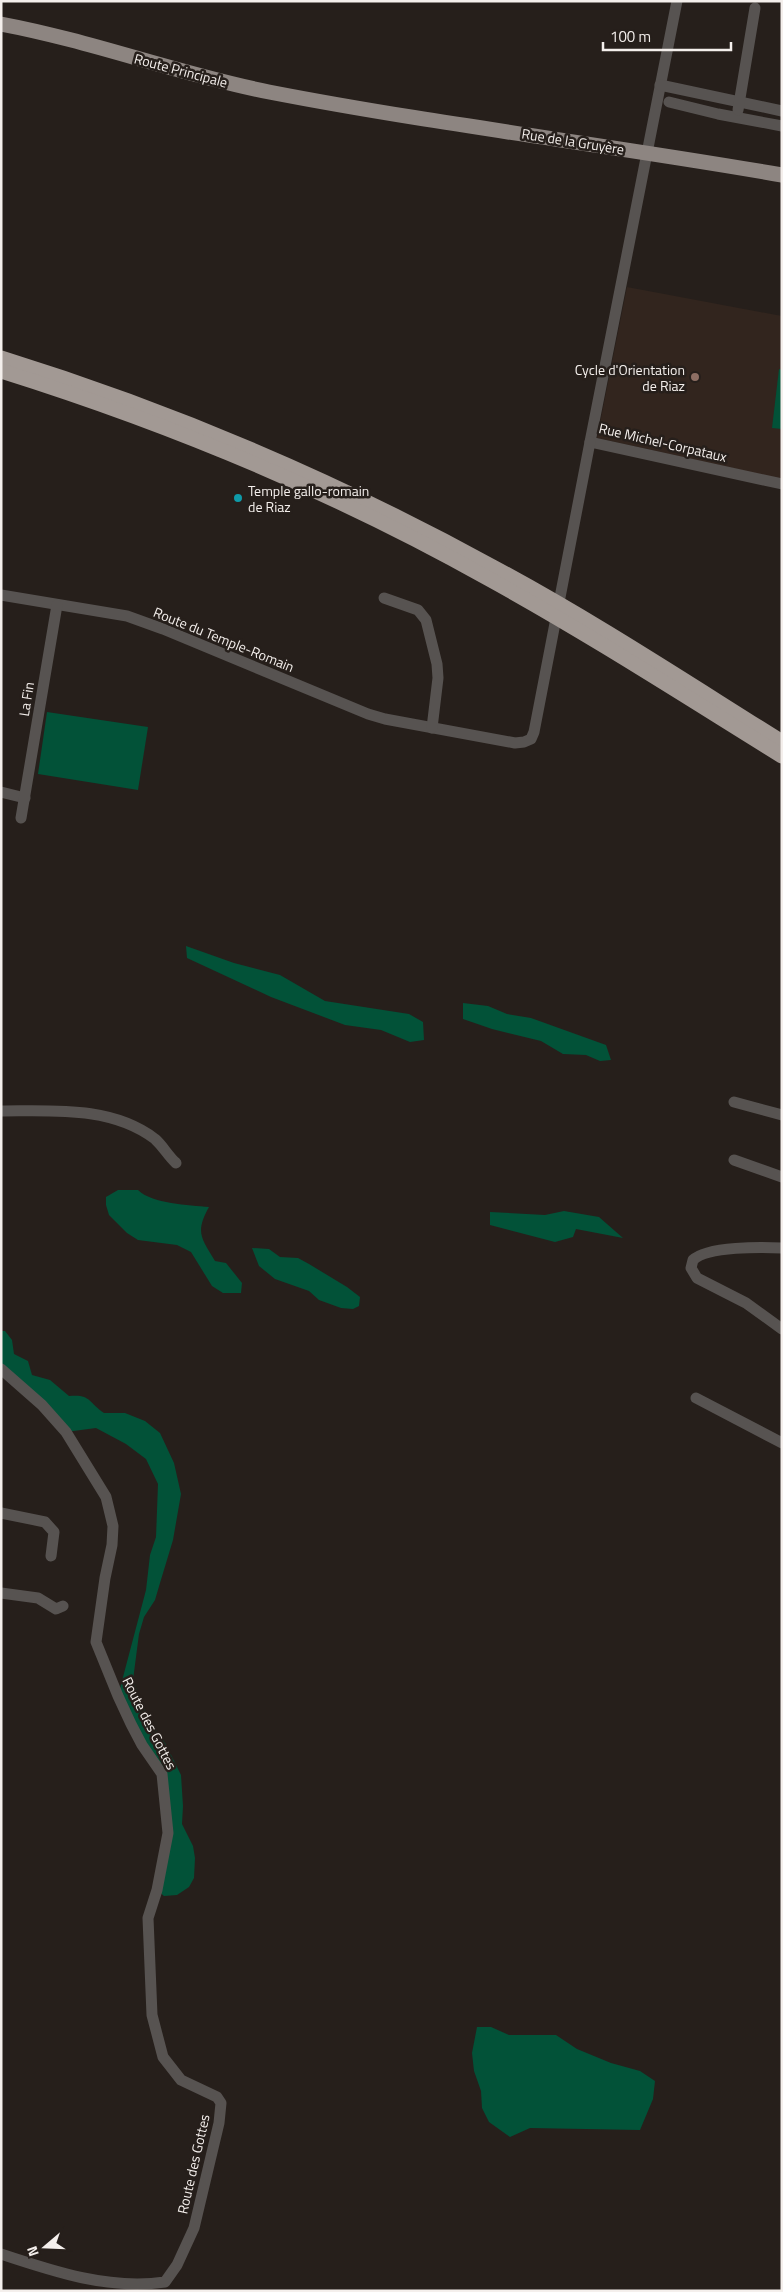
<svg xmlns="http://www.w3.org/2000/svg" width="783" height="2292" font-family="'Titillium Web',sans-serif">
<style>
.built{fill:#32251e}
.green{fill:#025238}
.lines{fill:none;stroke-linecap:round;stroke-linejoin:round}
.minor{stroke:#575351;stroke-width:11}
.major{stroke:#8d8581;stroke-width:15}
.highway{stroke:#a29994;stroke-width:15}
.education-dot{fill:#8d6e63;stroke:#261f1b;stroke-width:2}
.culture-dot{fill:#0f9aa8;stroke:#261f1b;stroke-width:2}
.labels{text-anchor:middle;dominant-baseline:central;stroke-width:5;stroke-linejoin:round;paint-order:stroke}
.street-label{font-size:14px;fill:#f4efec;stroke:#261f1b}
.poi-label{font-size:14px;fill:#f4efec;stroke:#261f1b;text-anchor:end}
</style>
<rect width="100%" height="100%" fill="#261f1b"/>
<path class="built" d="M627,287L782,316V479L597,438Z"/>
<g class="green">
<path d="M779,369L782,370V429L772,428Z"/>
<path d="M47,712L148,727L138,790L38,774Z"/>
<path d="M186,946L234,963L280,975L325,1001L409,1014L423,1022L424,1040L410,1042L381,1030L345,1025L271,997L187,958Z"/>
<path d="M463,1003L488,1006L507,1014L531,1018L606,1045L611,1060L600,1061L586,1055L563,1054L541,1041L492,1029L463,1019Z"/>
<path d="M118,1190H138C152,1204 189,1205 209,1207C195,1232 201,1238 215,1261L226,1263L242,1283L241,1293H223L212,1286L191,1252L177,1245L138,1240L127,1233L109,1215L106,1205V1197Z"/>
<path d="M564,1211L599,1217L623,1238L576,1229L573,1237L555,1242L490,1225V1212L545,1215Z"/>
<path d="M252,1248L269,1249L280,1257L298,1258L309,1264L347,1287L360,1297L359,1306L353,1309L341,1308L319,1300L309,1291L275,1279L259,1266Z"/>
<path d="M1,1331H5L12,1340L14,1354L28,1361L32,1375L50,1380L69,1396C91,1394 88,1402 104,1413H125L145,1421L160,1433L174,1463L181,1494L173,1540L160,1583L155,1600L144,1617L139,1634L133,1680L147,1715L165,1743L181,1775L183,1806L182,1824L193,1846L195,1858L194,1878L189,1887L177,1895L164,1896L157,1890L168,1833L162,1774L118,1696L146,1590L150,1555L156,1537L158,1484L146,1459L126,1444L96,1428L66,1432L1,1372Z"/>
<path d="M477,2027H491L509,2035H556L577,2049L611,2063L640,2071L655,2081L653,2099L640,2130L530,2128L510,2137L489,2122L482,2108L481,2091L474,2071L472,2053Z"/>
</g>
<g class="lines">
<g class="minor">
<path d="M677,1L590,442L782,484"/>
<path d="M660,85L782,111"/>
<path d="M669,102L718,114L782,126"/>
<path d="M738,110L755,8"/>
<path d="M1,595L127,616L163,629L368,714L385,719L515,743L524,742L531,739L534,732L590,442"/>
<path d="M384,598L418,610L426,620L437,664L438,678L432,728"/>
<path d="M1,792L25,798"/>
<path d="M21,818L57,605"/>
<path d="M734,1102L782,1115"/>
<path d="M1,1111C53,1111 112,1106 155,1139C163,1146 168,1156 176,1163"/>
<path d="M734,1160L782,1177"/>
<path d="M782,1248C763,1247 707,1246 693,1260L691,1268L697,1278L746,1303L782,1329"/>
<path d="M1,1369L42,1405L66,1432L106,1497L113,1526L112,1545L105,1578L96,1642L118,1696L131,1724L142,1745L162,1774L168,1833L157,1890L148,1918L152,2015L163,2057L181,2080L217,2097L221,2103L219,2123L194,2228L177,2265L165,2282C109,2290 55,2272 1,2254"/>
<path d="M696,1398L782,1443"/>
<path d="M1,1513L45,1522L54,1532L51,1556"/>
<path d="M1,1593L38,1598L56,1609L63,1606"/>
</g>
<path class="major" d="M1,24C92,41 178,74 269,92C439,125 611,145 782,175"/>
<g class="highway">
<path d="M1,358C172,411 336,481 493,567C592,620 686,682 782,742"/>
<path d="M1,371C170,424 334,492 489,579C589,634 685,696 782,756"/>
</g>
</g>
<circle class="education-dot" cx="695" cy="377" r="5"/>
<circle class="culture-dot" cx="238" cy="498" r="5"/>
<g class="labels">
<g class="street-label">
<text transform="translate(181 70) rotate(15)">Route Principale</text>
<text transform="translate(573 141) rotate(9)">Rue de la Gruyère</text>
<text transform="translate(663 442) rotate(13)">Rue Michel-Corpataux</text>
<text transform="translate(224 639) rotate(22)">Route du Temple-Romain</text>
<text transform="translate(26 699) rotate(-81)">La Fin</text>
<text transform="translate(150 1723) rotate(63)">Route des Gottes</text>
<text transform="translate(193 2164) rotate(-77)">Route des Gottes</text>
</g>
<g class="poi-label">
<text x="685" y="369">Cycle d'Orientation<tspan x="685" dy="16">de Riaz</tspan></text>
<text x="248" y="490" text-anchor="start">Temple gallo-romain<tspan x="248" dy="16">de Riaz</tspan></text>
</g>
</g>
<rect width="783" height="2292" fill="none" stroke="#f4efec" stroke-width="5"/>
<g transform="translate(45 2247) rotate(251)" stroke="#261f1b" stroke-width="4" paint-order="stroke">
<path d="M0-4L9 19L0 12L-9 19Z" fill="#f4efec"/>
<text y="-8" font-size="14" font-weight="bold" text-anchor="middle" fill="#f4efec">N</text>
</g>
<path d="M603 42v8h128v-8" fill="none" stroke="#f4efec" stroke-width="2.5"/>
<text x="610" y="42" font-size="15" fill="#f4efec" stroke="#261f1b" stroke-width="4" paint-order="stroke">100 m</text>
</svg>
